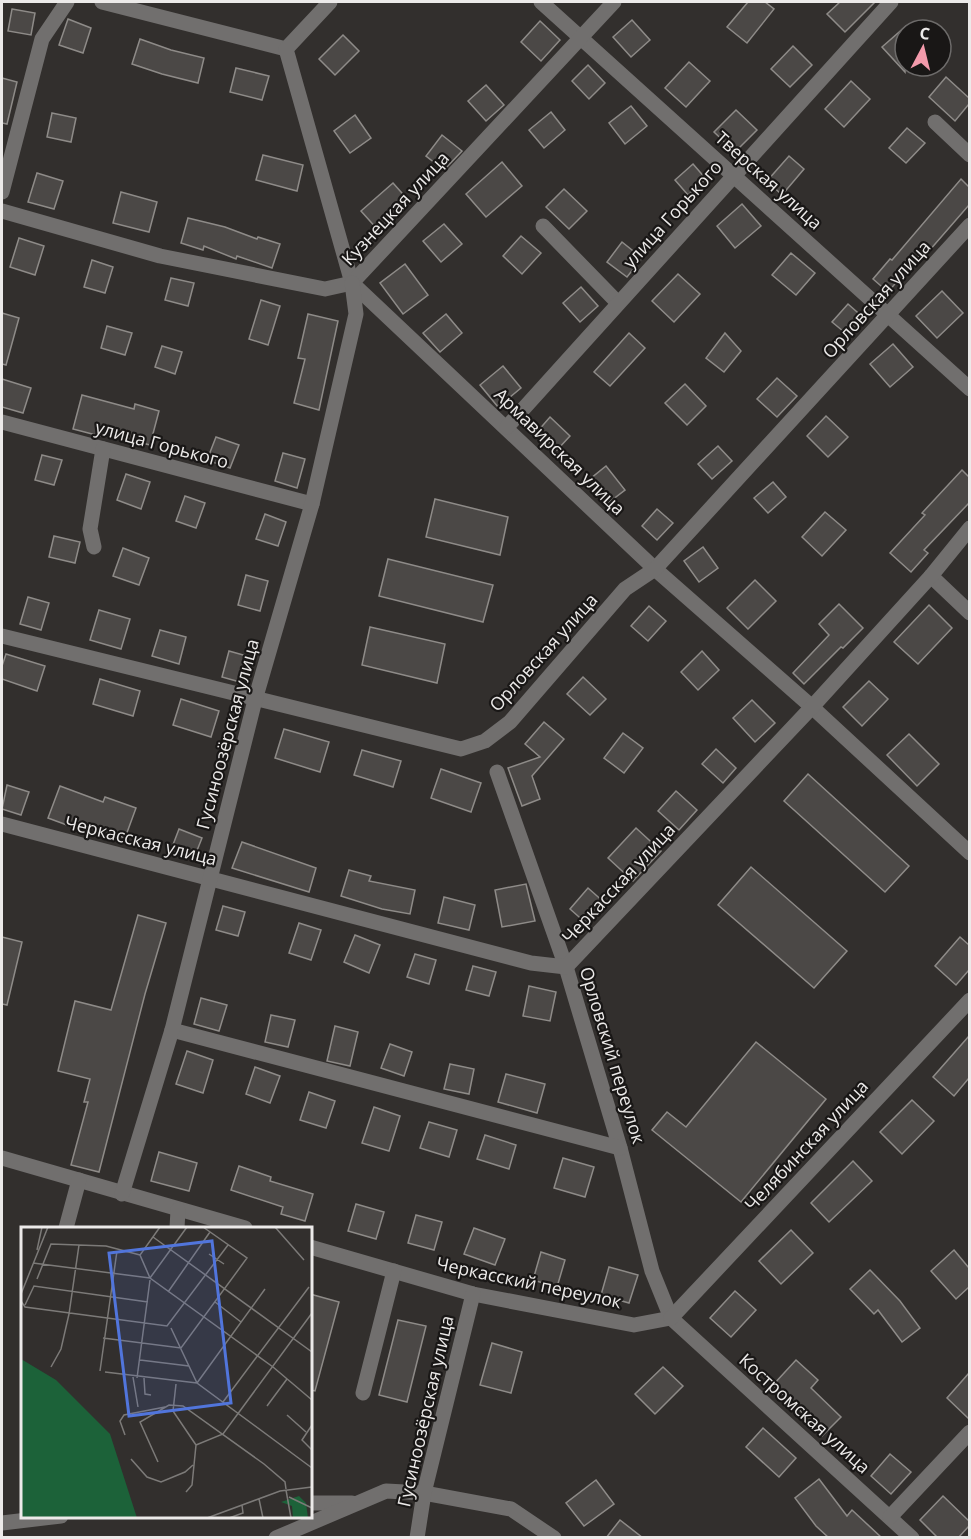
<svg xmlns="http://www.w3.org/2000/svg" width="971" height="1539" font-family="'Open Sans',sans-serif">
<style>
.building{fill:#4b4846;stroke:#8e8b88;stroke-width:1.5}
.lines{fill:none;stroke-linecap:round;stroke-linejoin:round}
.minor{stroke:#716f6e;stroke-width:15}
.labels{text-anchor:middle;dominant-baseline:central;stroke-width:4.5;stroke-linejoin:round;paint-order:stroke}
.street-label{font-size:18px;fill:#eceae9;stroke:#191716}
.inset-road{fill:none;stroke:#7c7a78;stroke-width:1.5}
.view{fill:#5175dc;fill-opacity:0.15;stroke:#5175dc;stroke-width:3}
.inset-edge{fill:none;stroke:#eceae9;stroke-width:3}
</style>
<rect width="100%" height="100%" fill="#322f2d"/>
<g class="building">
<path d="M748,2H765L774,9L747,43L727,27Z"/>
<path d="M840,2H875L845,32L827,14Z"/>
<path d="M12,9L35,13L31,35L8,31Z"/>
<path d="M68,19L91,28L83,53L59,45Z"/>
<path d="M632,20L650,40L631,57L613,37Z"/>
<path d="M540,21L560,40L541,61L521,42Z"/>
<path d="M905,27V72L882,47Z"/>
<path d="M343,35L359,51L335,75L319,59Z"/>
<path d="M140,39L171,50L204,58L198,83L162,74L132,64Z"/>
<path d="M793,46L812,65L790,87L771,69Z"/>
<path d="M689,62L710,81L686,107L665,88Z"/>
<path d="M588,65L605,83L589,99L572,81Z"/>
<path d="M236,68L269,76L262,100L230,92Z"/>
<path d="M946,77L969,98V104L955,121L929,97Z"/>
<path d="M2,78L17,82L7,124L2,123Z"/>
<path d="M851,81L870,99L844,127L825,109Z"/>
<path d="M486,85L504,105L486,121L468,101Z"/>
<path d="M631,106L647,126L625,144L609,123Z"/>
<path d="M736,110L757,130L735,152L714,132Z"/>
<path d="M551,112L565,130L544,148L529,130Z"/>
<path d="M52,113L76,118L71,142L47,137Z"/>
<path d="M355,115L371,138L350,153L334,131Z"/>
<path d="M907,128L925,143L906,163L889,148Z"/>
<path d="M442,135L462,151L444,170L426,156Z"/>
<path d="M263,155L303,165L297,191L256,180Z"/>
<path d="M789,156L804,169L782,195L767,181Z"/>
<path d="M502,162L522,186L486,217L466,194Z"/>
<path d="M693,164L706,179L688,195L675,180Z"/>
<path d="M37,173L63,181L54,209L28,202Z"/>
<path d="M961,179L969,187V205L922,259L919,256L888,292L873,279L890,259L892,260Z"/>
<path d="M393,183L409,201L378,230L361,211Z"/>
<path d="M564,189L587,211L569,229L546,207Z"/>
<path d="M121,192L157,202L149,232L113,223Z"/>
<path d="M742,204L761,226L735,248L717,226Z"/>
<path d="M188,218L225,227L257,239L258,237L280,244L272,268L237,256L236,259L204,246L203,250L181,243Z"/>
<path d="M444,224L462,244L441,262L423,241Z"/>
<path d="M521,236L541,253L522,274L503,256Z"/>
<path d="M19,238L44,246L35,275L10,267Z"/>
<path d="M622,242L642,258L627,277L607,262Z"/>
<path d="M791,253L815,273L796,295L772,275Z"/>
<path d="M92,260L113,267L105,293L84,287Z"/>
<path d="M405,264L428,295L403,314L380,283Z"/>
<path d="M678,274L700,294L674,322L652,301Z"/>
<path d="M171,278L194,283L188,306L165,300Z"/>
<path d="M581,287L598,306L580,322L563,303Z"/>
<path d="M942,291L963,313L937,338L916,316Z"/>
<path d="M261,300L280,306L268,345L249,339Z"/>
<path d="M848,304L865,319L849,336L832,322Z"/>
<path d="M2,313L19,318L6,365L2,364Z"/>
<path d="M308,314L338,321L319,410L294,403L305,359L298,358Z"/>
<path d="M446,314L462,333L440,352L423,333Z"/>
<path d="M107,326L132,333L125,355L101,348Z"/>
<path d="M629,333L645,348L610,386L594,372Z"/>
<path d="M725,333L741,351L724,372L706,358Z"/>
<path d="M893,344L913,367L890,387L870,364Z"/>
<path d="M162,346L182,352L175,374L155,367Z"/>
<path d="M503,366L521,388L498,407L480,385Z"/>
<path d="M777,378L797,396L777,417L757,399Z"/>
<path d="M2,379L31,388L23,413L2,407Z"/>
<path d="M685,384L706,406L687,425L665,403Z"/>
<path d="M82,395L134,409L135,404L159,411L150,445L101,432L100,436L73,429Z"/>
<path d="M826,416L848,437L828,457L807,436Z"/>
<path d="M550,417L570,436L557,450L537,432Z"/>
<path d="M216,437L239,445L230,468L207,460Z"/>
<path d="M718,446L732,461L712,479L698,464Z"/>
<path d="M283,453L305,459L297,488L275,481Z"/>
<path d="M42,455L62,460L54,485L35,480Z"/>
<path d="M606,466L625,490L608,503L590,479Z"/>
<path d="M962,470L969,477V503L924,550L928,553L911,572L890,553L925,515L922,513Z"/>
<path d="M126,474L150,482L141,509L117,500Z"/>
<path d="M773,482L786,497L768,513L754,498Z"/>
<path d="M185,496L205,503L196,528L176,521Z"/>
<path d="M435,499L508,517L500,555L426,537Z"/>
<path d="M657,509L673,523L657,540L642,526Z"/>
<path d="M825,512L846,530L822,556L802,537Z"/>
<path d="M265,514L286,522L278,546L256,539Z"/>
<path d="M54,536L80,542L75,563L49,557Z"/>
<path d="M703,547L718,568L699,582L684,561Z"/>
<path d="M123,548L149,558L139,585L113,576Z"/>
<path d="M388,559L493,585L483,622L379,596Z"/>
<path d="M246,575L268,581L260,611L238,605Z"/>
<path d="M755,580L776,601L748,629L727,608Z"/>
<path d="M28,597L49,603L41,630L20,624Z"/>
<path d="M839,604L863,628L843,648L841,647L804,684L793,673L829,635L819,624Z"/>
<path d="M929,605L952,628L918,664L894,642Z"/>
<path d="M649,606L666,621L648,641L631,626Z"/>
<path d="M99,610L130,619L121,649L90,640Z"/>
<path d="M370,627L445,644L437,683L362,665Z"/>
<path d="M160,630L186,637L179,664L152,656Z"/>
<path d="M229,651L254,658L247,684L222,677Z"/>
<path d="M702,651L719,670L698,690L681,672Z"/>
<path d="M6,654L45,666L37,691L2,679V666Z"/>
<path d="M583,677L606,699L590,715L567,694Z"/>
<path d="M100,679L140,691L133,716L93,704Z"/>
<path d="M869,681L888,699L862,726L843,707Z"/>
<path d="M181,699L219,711L211,737L173,725Z"/>
<path d="M752,700L775,723L755,742L733,718Z"/>
<path d="M544,722L564,739L532,776L540,799L522,806L508,768L540,757L525,744Z"/>
<path d="M284,729L329,742L320,772L275,758Z"/>
<path d="M623,733L643,748L624,773L604,758Z"/>
<path d="M909,734L939,764L917,786L887,755Z"/>
<path d="M716,749L736,768L723,783L702,764Z"/>
<path d="M362,750L401,761L393,787L354,775Z"/>
<path d="M441,769L481,783L471,812L431,798Z"/>
<path d="M808,774L909,866L885,892L784,801Z"/>
<path d="M7,785L29,792L21,815L2,809Z"/>
<path d="M60,786L103,802L105,797L136,808L125,838L77,821L75,828L48,818Z"/>
<path d="M676,791L697,810L679,830L658,811Z"/>
<path d="M636,828L661,851L633,881L608,858Z"/>
<path d="M179,829L202,838L194,858L171,850Z"/>
<path d="M242,842L316,868L309,892L232,868Z"/>
<path d="M751,867L847,951L814,988L718,905Z"/>
<path d="M349,870L371,876L369,881L415,890L410,914L382,909L341,896Z"/>
<path d="M526,884L535,921L502,927L495,890Z"/>
<path d="M588,888L605,903L587,924L570,909Z"/>
<path d="M444,897L475,905L469,930L438,923Z"/>
<path d="M223,906L245,912L238,936L216,930Z"/>
<path d="M138,915L166,923L145,994L99,1172L71,1165L88,1102H84L90,1079L58,1071L75,1001L111,1010Z"/>
<path d="M299,923L321,930L311,960L289,953Z"/>
<path d="M355,935L380,945L369,973L344,962Z"/>
<path d="M2,937L22,942L7,1005L2,1004Z"/>
<path d="M960,937L969,945V970L956,985L935,966Z"/>
<path d="M415,954L436,960L429,984L407,977Z"/>
<path d="M473,966L496,972L489,996L466,990Z"/>
<path d="M529,986L556,992L550,1021L523,1016Z"/>
<path d="M201,998L227,1005L219,1031L194,1024Z"/>
<path d="M271,1015L295,1020L288,1047L265,1042Z"/>
<path d="M335,1026L358,1032L350,1066L327,1061Z"/>
<path d="M969,1036V1078L954,1096L933,1077Z"/>
<path d="M756,1042L826,1099L741,1202L652,1130L667,1112L686,1127Z"/>
<path d="M390,1044L412,1052L404,1076L381,1068Z"/>
<path d="M187,1051L213,1060L203,1093L176,1084Z"/>
<path d="M450,1064L474,1069L469,1094L444,1089Z"/>
<path d="M255,1067L280,1076L270,1103L246,1094Z"/>
<path d="M506,1074L545,1084L537,1113L498,1102Z"/>
<path d="M309,1092L335,1101L326,1128L300,1120Z"/>
<path d="M912,1100L934,1121L902,1154L880,1132Z"/>
<path d="M374,1107L400,1116L389,1151L362,1143Z"/>
<path d="M429,1122L457,1130L449,1157L420,1148Z"/>
<path d="M485,1135L516,1145L509,1169L477,1159Z"/>
<path d="M159,1152L197,1163L189,1191L151,1181Z"/>
<path d="M563,1158L594,1167L585,1197L554,1188Z"/>
<path d="M853,1161L872,1181L829,1222L811,1203Z"/>
<path d="M239,1166L271,1177L270,1181L313,1194L305,1221L281,1214L283,1207L231,1190Z"/>
<path d="M356,1204L384,1212L376,1239L348,1231Z"/>
<path d="M416,1215L442,1222L434,1250L408,1243Z"/>
<path d="M474,1228L505,1239L495,1265L464,1254Z"/>
<path d="M791,1230L813,1253L781,1284L759,1261Z"/>
<path d="M954,1250L969,1268V1287L956,1299L931,1271Z"/>
<path d="M541,1252L565,1260L557,1287L533,1280Z"/>
<path d="M609,1267L638,1275L629,1303L601,1295Z"/>
<path d="M870,1270L900,1301L920,1328L902,1342L878,1310L874,1314L850,1289Z"/>
<path d="M735,1291L756,1310L731,1337L710,1318Z"/>
<path d="M310,1294L339,1302L315,1391L310,1390Z"/>
<path d="M398,1320L426,1326L407,1402L379,1395Z"/>
<path d="M492,1343L522,1352L511,1393L480,1385Z"/>
<path d="M796,1360L818,1380L811,1388L841,1417L822,1436L805,1420L807,1417L773,1385Z"/>
<path d="M663,1367L683,1386L655,1414L635,1394Z"/>
<path d="M969,1373V1419L947,1398Z"/>
<path d="M763,1428L796,1458L779,1477L746,1447Z"/>
<path d="M890,1454L911,1472L891,1494L871,1476Z"/>
<path d="M819,1479L847,1516L852,1510L882,1538H829L816,1526L795,1498Z"/>
<path d="M596,1480L614,1504L584,1526L566,1503Z"/>
<path d="M943,1496L969,1521V1526L958,1538H938L920,1520Z"/>
<path d="M620,1520L643,1538H606Z"/>
</g>
<g class="lines">
<g class="minor">
<path d="M102,2L286,49"/>
<path d="M330,2L286,49L352,283L655,569L812,707L970,853"/>
<path d="M541,2L970,389"/>
<path d="M935,122L970,155"/>
<path d="M2,192L42,39L67,2"/>
<path d="M2,211L160,256L325,289L352,283L614,2"/>
<path d="M543,226L618,303"/>
<path d="M2,422L312,504"/>
<path d="M507,427L891,2"/>
<path d="M94,547L90,529L103,449"/>
<path d="M931,576L970,613"/>
<path d="M2,636L461,749L485,741L510,722L625,589L655,569L970,225"/>
<path d="M497,772L566,967L620,1148L652,1271L671,1318L912,1538"/>
<path d="M2,824L531,963L566,967L812,707L931,576L970,528"/>
<path d="M172,1030L620,1148"/>
<path d="M2,1158L245,1228"/>
<path d="M122,1194L172,1030L255,700L312,504L356,314L352,283"/>
<path d="M66,1228L79,1180"/>
<path d="M177,1228L178,1210"/>
<path d="M310,1247L473,1294L634,1325L671,1318"/>
<path d="M671,1318L970,1000"/>
<path d="M363,1393L394,1271"/>
<path d="M310,1503H352"/>
<path d="M890,1517L970,1432"/>
<path d="M2,1523L61,1516"/>
<path d="M276,1538L386,1491L424,1493L511,1509L554,1538"/>
<path d="M417,1538L424,1493L473,1294"/>
</g>
</g>
<g class="labels">
<g class="street-label">
<text transform="translate(769 180) rotate(42)">Тверская улица</text>
<text transform="translate(395 208) rotate(-47)">Кузнецкая улица</text>
<text transform="translate(672 214) rotate(-48)">улица Горького</text>
<text transform="translate(876 299) rotate(-48)">Орловская улица</text>
<text transform="translate(162 444) rotate(15)">улица Горького</text>
<text transform="translate(560 451) rotate(44)">Армавирская улица</text>
<text transform="translate(543 652) rotate(-48)">Орловская улица</text>
<text transform="translate(227 734) rotate(-75)">Гусиноозёрская улица</text>
<text transform="translate(141 840) rotate(14)">Черкасская улица</text>
<text transform="translate(618 883) rotate(-47)">Черкасская улица</text>
<text transform="translate(613 1055) rotate(73)">Орловский переулок</text>
<text transform="translate(806 1145) rotate(-47)">Челябинская улица</text>
<text transform="translate(529 1282) rotate(12)">Черкасский переулок</text>
<text transform="translate(425 1411) rotate(-77)">Гусиноозёрская улица</text>
<text transform="translate(805 1413) rotate(42)">Костромская улица</text>
</g>
</g>
<g transform="translate(21 1227)">
<rect width="291" height="291" fill="#322f2d"/>
<path d="M0,132L35,153L89,207L116,291H0ZM278,269L285,276L287,291H272L271,279L260,275Z" fill="#1c6239"/>
<path class="inset-road" d="M62,0H95M139,0L119,28L129,51L252,140L291,173M254,0L283,33M132,10L291,125M16,23L21,0M188,27L203,37M12,36L129,51M129,51L166,0M16,52L30,17L85,19L119,28M147,65L189,5M0,67L27,0M0,74L4,80L146,99L207,18M194,75L220,95M4,78L13,59L127,75M150,101L176,156L291,241M82,111L160,121L226,31L182,0M119,133L168,139M30,140L40,122L48,87L58,18M79,144L96,24M84,145L176,156M112,150L117,180M116,151L129,53M123,151L124,167L130,168M176,156L244,62M155,157L152,184L175,218M202,175L288,60M246,179L266,152M266,188L285,205M291,198L281,213L291,223M104,208L99,194L103,188L144,180M175,218L202,207L291,86M110,232L126,250L140,255L164,245L172,238M137,235L119,195L148,178L162,179L243,237L264,255L265,262M265,263L270,291M165,265L171,258L175,218M268,270L291,281M238,272L242,291M186,291L259,264L291,260M208,291L222,286L221,278"/>
<path class="view" d="M191,14L210,176L108,189L88,26Z"/>
<rect width="291" height="291" class="inset-edge"/>
</g>
<rect width="971" height="1539" fill="none" stroke="#eceae9" stroke-width="6"/>
<g transform="translate(923 48) rotate(7)"><circle r="28" fill="#191716" stroke="#6d6b6a" stroke-width="1.5"/>
<path d="M0-4.5L10 22L0 15L-10 22Z" fill="#f39aab"/>
<text y="-9" font-size="16" font-weight="bold" text-anchor="middle" fill="#eceae9">С</text>
</g>
</svg>
